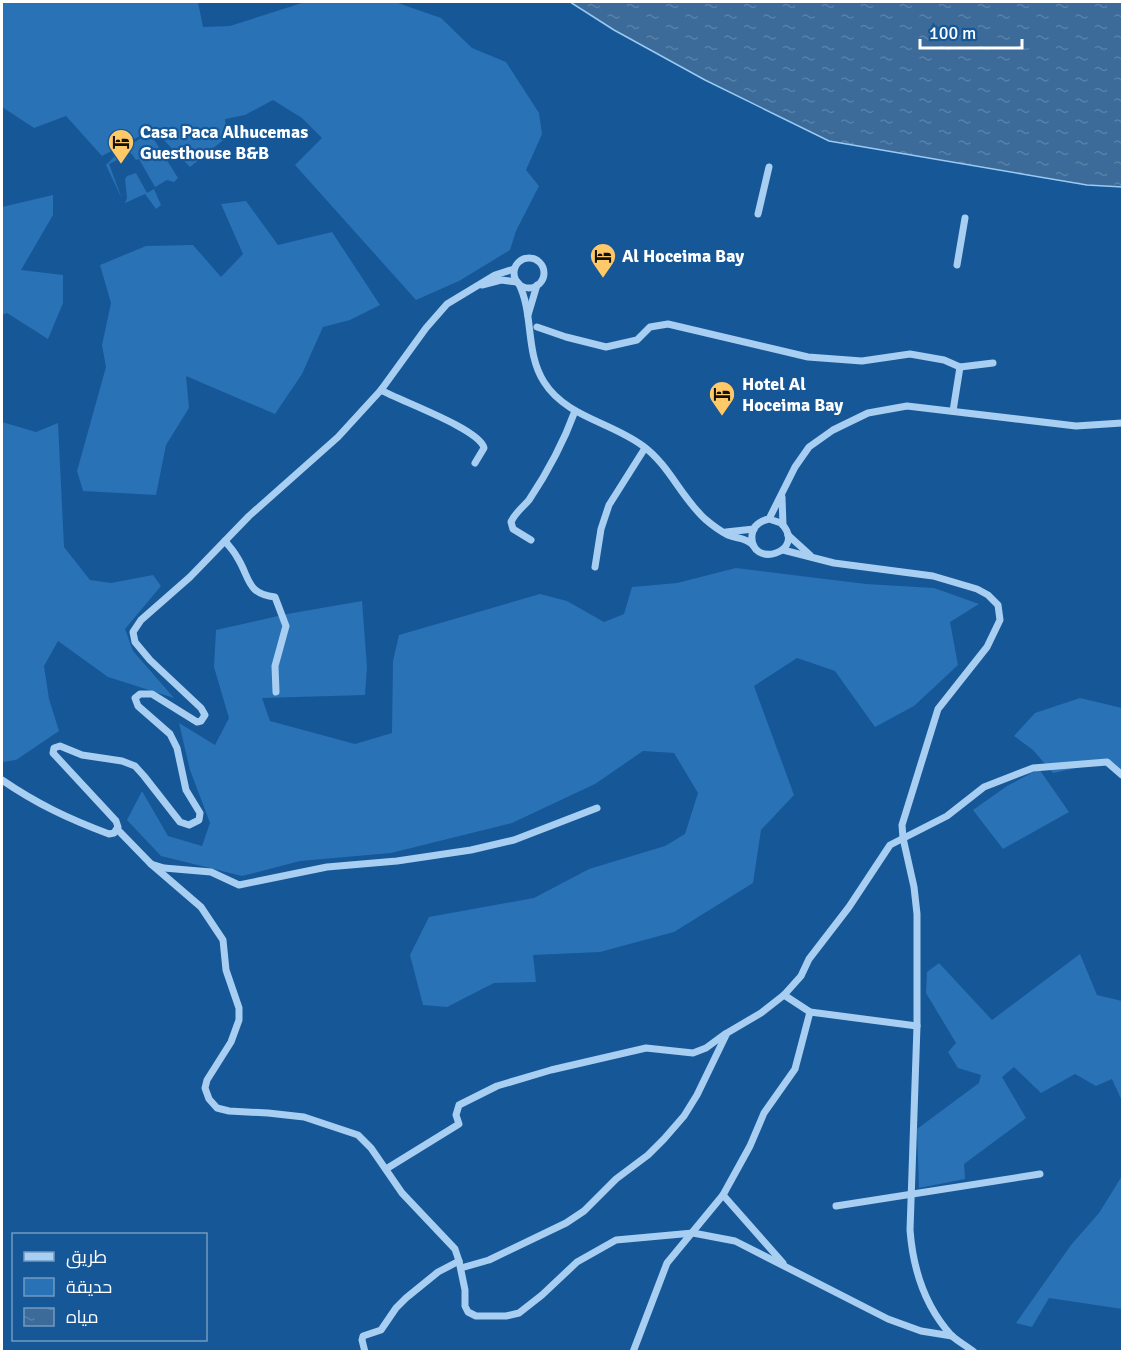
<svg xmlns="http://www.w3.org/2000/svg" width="1124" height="1353" font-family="Signika,Cairo,sans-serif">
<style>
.green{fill:#2972b6}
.water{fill:url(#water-ripples);stroke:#9acaf4;stroke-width:1.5}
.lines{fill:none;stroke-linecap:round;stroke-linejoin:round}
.minor{stroke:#a8cef2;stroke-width:7}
.labels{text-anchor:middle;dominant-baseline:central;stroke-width:4.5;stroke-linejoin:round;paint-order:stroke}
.poi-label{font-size:18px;font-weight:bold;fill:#fff;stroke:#165797;text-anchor:start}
</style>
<defs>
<pattern id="water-ripples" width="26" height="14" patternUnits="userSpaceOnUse" patternTransform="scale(1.5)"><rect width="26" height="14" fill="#3c6b99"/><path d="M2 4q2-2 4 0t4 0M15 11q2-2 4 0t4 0" fill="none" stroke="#5981a8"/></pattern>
</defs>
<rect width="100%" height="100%" fill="#165797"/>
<g class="green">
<path d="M2,2H198L203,27L230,26L305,2H395L441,18L472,48L506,62L539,113L542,134L526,170L539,186L516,231L510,250L459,281L416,300L295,165L322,138L302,118L273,100L245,115L225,119L227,137L190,167L153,129L102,156L66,116L34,128L2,107Z"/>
<path d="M150,133L178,178L174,182L167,180L155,187L139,159L136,160L131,153L109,164L122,199L106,165L121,150Z"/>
<path d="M136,173L147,193L154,189L161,205L156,209L145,194L125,203L127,198L125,179L127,176Z"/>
<path d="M53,195V215L21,270L63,275V303L48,339L7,313L2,315V207Z"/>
<path d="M246,201L278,245L332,232L380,305L350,320L323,327L302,374L275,414L186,376L189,408L166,445L156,495L83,491L77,471L106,367L102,345L111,303L100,265L146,246L193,245L221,277L243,254L221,204Z"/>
<path d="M2,422L36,432L58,423L64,547L90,580L111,583L153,575L161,586L125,629L133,651L174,698L108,677L58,641L44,666L49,699L59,731L16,760L2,762Z"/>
<path d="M736,568L866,584L934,588L979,604L950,622L958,665L914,706L875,727L835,671L797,658L754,686L794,795L761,830L753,883L674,932L600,952L533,955L536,982L494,983L447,1007L423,1005L410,955L429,917L534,898L589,869L665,846L685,834L698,793L674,753L643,751L595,784L512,823L391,853L300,861L242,876L161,856L127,820L142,791L168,836L202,846L210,823L190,770L179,723L215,745L229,718L214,667L216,630L287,614L362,601L367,667L365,695L262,698L270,721L355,744L392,733L393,661L399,635L540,594L567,601L604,622L624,614L632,587L677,583Z"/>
<path d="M1080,698L1122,708V778L1108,761L1053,773L1033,750L1014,736L1035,713Z"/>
<path d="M1039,769L1069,812L1003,849L973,810L1007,786Z"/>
<path d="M1080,954L1097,995L1122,1001V1101L1112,1079L1096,1086L1075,1074L1041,1093L1014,1067L1002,1077L1026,1118L964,1164L965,1179L919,1188L917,1129L979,1083L981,1075L958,1068L948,1052L956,1043L926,993L927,972L939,963L992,1020Z"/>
<path d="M1122,1176V1309L1049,1298L1032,1327L1016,1323L1071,1245L1099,1213Z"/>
</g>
<path class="water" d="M570,2H1122V187L1087,185L829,141L705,80L614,30Z"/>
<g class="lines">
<g class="minor">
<path d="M758,214L769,167"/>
<circle cx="529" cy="273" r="15"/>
<path d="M957,265L965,218"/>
<path d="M519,284C534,315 525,352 544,382C566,417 611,422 643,446C669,465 681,497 705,519C712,525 720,531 728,535C737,539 745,537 753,545"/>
<path d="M482,285L501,280L517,282"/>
<path d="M528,315L537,285"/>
<path d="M537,327L566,337L606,347L637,340L650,327L668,324L808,357L862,361L910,354L944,360L960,367L993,363"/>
<path d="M381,390C400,401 480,429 484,448L475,463"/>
<path d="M953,411L960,367"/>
<path d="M782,497L783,525"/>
<path d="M769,519L781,523C809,552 749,570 752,535C753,526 760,521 769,519L795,467L809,447L833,430L868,413L907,406L1076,426L1122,423"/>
<path d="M726,532L754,529"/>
<path d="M788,535L810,555"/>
<path d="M531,540L513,529L511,522C515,513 523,507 529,500C547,473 564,441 575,411"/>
<path d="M225,541C229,546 234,551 237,557C250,577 246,594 275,597L286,626L275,666L276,692"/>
<path d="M783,550L834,563L933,576L977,589L988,595L998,605L1000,620L987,647L938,709L902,825L903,838L914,887L917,914V1026L910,1230C913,1269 924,1305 951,1335C957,1341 967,1346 974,1352"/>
<path d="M595,567L601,529L609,505L645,448"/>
<path d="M2,780C37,804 69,819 109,834L114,833L118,827L116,821L53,753L54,748L60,746L82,755L122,761L135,766L144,776L180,822L189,825L199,820L200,813L186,790L177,748L170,734L138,706L135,698L140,694H152L197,722L201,721L205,715L201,708L150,660L135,642L133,632L141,620L190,577L249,516L338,437L381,390L426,328L447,304L495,275L514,269"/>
<path d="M117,829L151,864L164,868L211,872L239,885L327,867L397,861L471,850L514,840L597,808"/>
<path d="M151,864L201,907L223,940L226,970L239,1008V1020L231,1042L207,1080L205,1088L209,1099L217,1108L229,1111L268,1113L304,1117L358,1135L371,1148L402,1193L455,1249L459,1261L465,1290V1306L468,1312L476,1316H506L519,1313L542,1295L577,1262L616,1240L693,1233L735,1241L888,1319L921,1331L952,1336"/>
<path d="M784,995L810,1012L917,1026"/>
<path d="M386,1169L459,1124L456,1115L459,1105L497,1086L551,1070L646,1048L693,1053L706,1048L725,1034"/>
<path d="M723,1195L783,1263"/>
<path d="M836,1206L1040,1174"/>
<path d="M461,1268L489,1260L566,1223L584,1211L616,1179L648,1155L664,1139L684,1116L697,1095L727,1033L761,1013L784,995L801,976L809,959L849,907L890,845L947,816L984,787L1033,768L1107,762L1122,775"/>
<path d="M365,1352L362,1340L363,1336L381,1330L396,1308L406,1298L438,1272L459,1261"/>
<path d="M633,1352L667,1263L723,1195L750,1146L764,1113L795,1069L810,1012"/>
</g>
</g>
<defs>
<g id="hotel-pin" transform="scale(1.35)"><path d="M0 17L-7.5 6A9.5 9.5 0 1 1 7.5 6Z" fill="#ffc968" stroke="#165797"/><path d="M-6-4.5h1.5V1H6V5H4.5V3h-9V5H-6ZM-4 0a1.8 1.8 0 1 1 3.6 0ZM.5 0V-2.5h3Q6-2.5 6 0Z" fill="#111"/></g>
</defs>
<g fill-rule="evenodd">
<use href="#hotel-pin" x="121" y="142"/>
<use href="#hotel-pin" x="603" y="256"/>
<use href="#hotel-pin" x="722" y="394"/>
</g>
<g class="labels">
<g class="poi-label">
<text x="140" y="132">Casa Paca Alhucemas<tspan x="140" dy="21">Guesthouse B&amp;B</tspan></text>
<text x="622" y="256">Al Hoceima Bay</text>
<text x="742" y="384">Hotel Al<tspan x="742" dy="21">Hoceima Bay</tspan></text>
</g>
</g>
<rect width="1124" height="1353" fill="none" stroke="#ffffff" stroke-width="6"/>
<rect x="12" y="1233" width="195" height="108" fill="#165797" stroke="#739ac1" stroke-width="1.5"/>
<rect x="24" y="1252" width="30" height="9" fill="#a8cef2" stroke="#739ac1" stroke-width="1.5"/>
<text x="66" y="1263" font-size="18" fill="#ffffff">طريق</text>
<rect x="24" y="1278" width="30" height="18" fill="#2972b6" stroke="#739ac1" stroke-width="1.5"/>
<text x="66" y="1293" font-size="18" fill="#ffffff">حديقة</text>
<rect x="24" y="1308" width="30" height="18" fill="url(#water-ripples)" stroke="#739ac1" stroke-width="1.5"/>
<text x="66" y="1323" font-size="18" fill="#ffffff">مياه</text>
<path d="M920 39v9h102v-9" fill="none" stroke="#ffffff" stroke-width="3"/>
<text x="929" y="39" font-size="18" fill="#ffffff" stroke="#165797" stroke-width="4.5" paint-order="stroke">100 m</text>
</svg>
